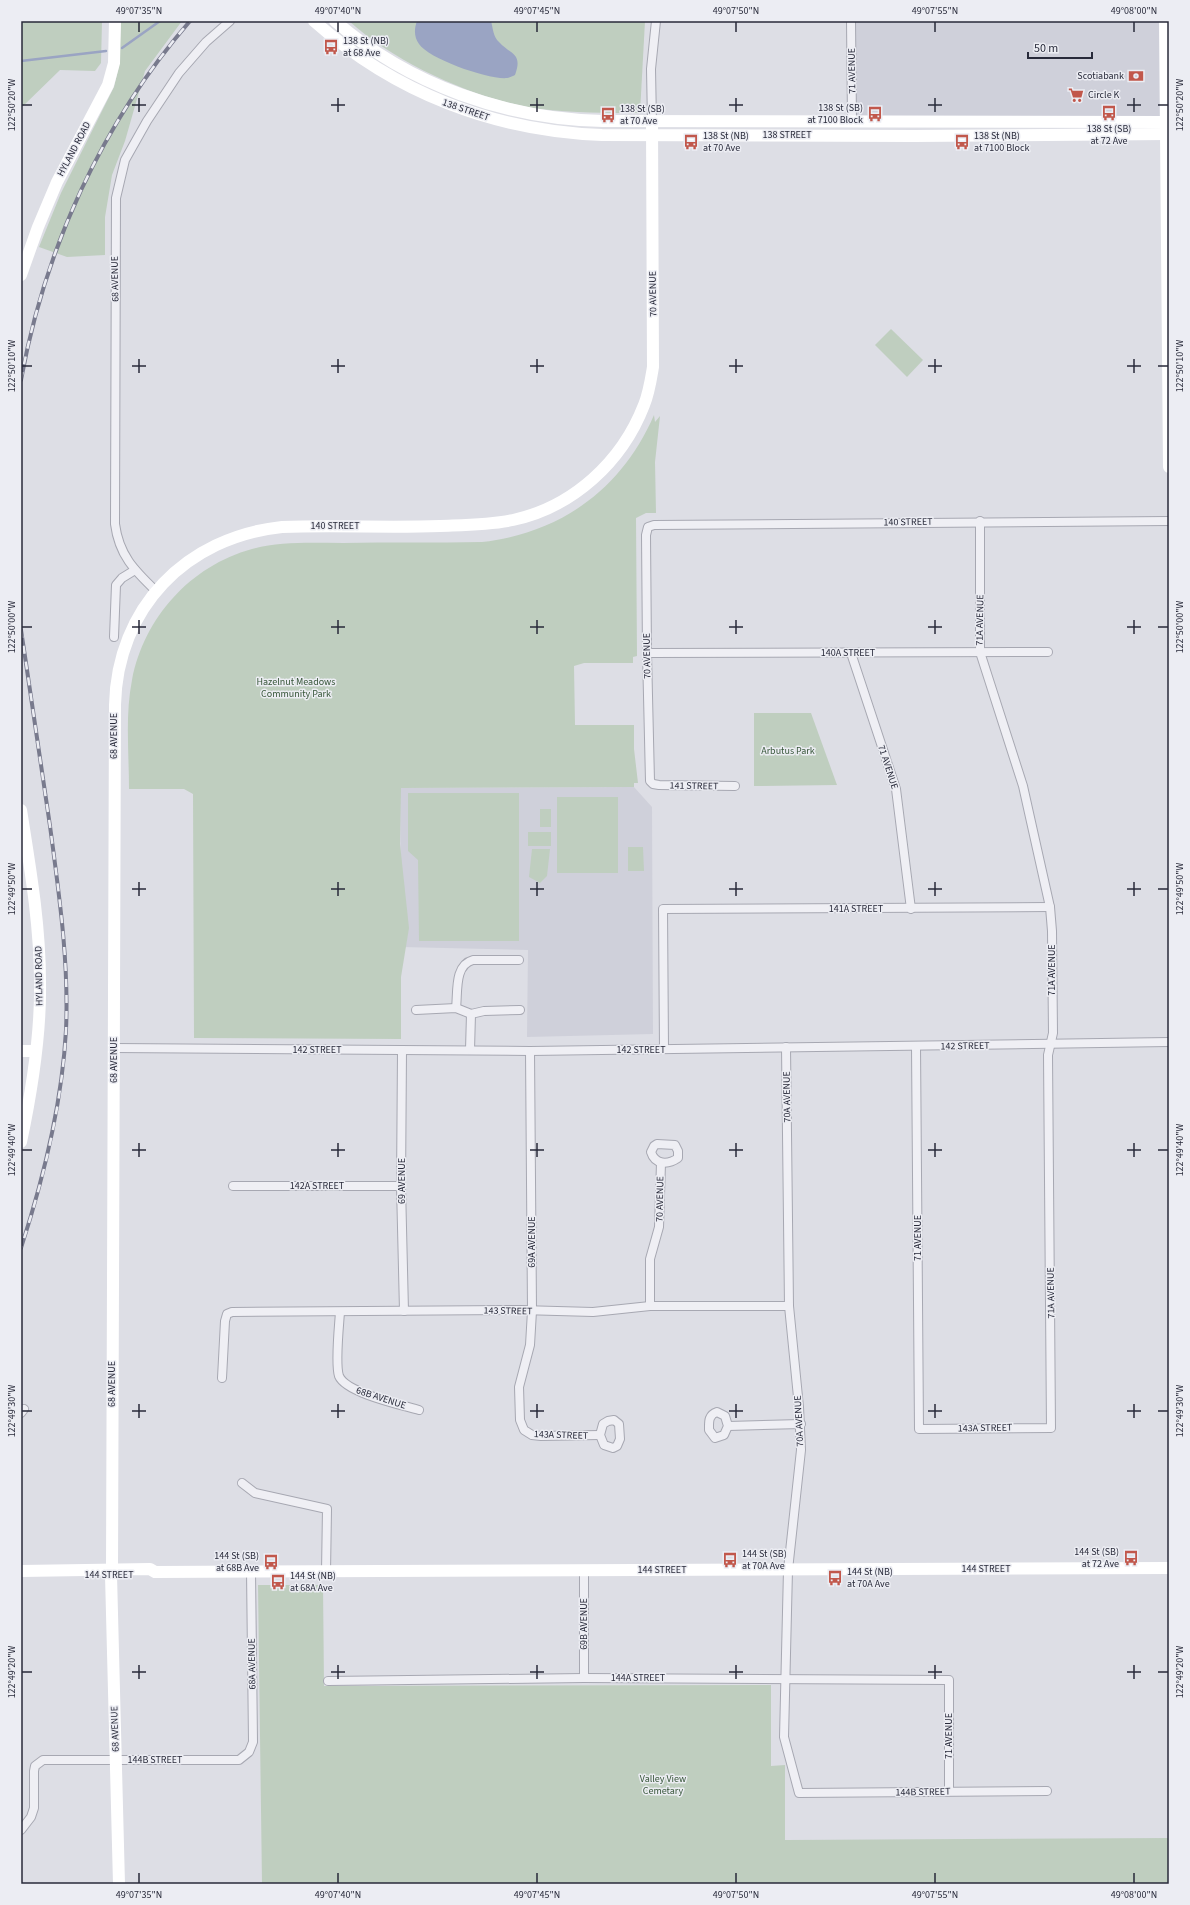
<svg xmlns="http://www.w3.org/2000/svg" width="1190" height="1905" font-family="'Source Sans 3',sans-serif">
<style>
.built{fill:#cfd0da}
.green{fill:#bfcebf}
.water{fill:#9aa4c3}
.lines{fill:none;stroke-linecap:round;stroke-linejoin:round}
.stream{stroke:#9aa4c3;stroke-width:2.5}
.street-casing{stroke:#a7a8b2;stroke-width:10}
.street{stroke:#efeff4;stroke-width:8}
.secondary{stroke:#fff;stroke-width:12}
.rail-casing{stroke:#787a8d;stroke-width:4}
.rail{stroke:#ecedf3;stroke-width:2.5;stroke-dasharray:8;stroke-linecap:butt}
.ticks{fill:none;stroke:#282a3a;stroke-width:1.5}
.labels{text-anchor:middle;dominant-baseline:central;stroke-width:3;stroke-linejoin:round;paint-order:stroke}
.poi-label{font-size:10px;fill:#282a3a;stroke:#ecedf3;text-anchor:start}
.street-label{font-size:10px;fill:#282a3a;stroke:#ecedf3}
.park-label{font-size:10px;fill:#365538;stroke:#ecedf3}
.neatline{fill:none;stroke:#282a3a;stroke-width:1.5}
.ticks-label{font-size:10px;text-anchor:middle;fill:#282a3a}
</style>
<rect width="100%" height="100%" fill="#dddee5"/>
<g class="built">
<path d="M851,21H1161L1163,117L851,123Z"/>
<path d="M634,787L652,807L653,1034L527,1037L528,950L401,947L400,788Z"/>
</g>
<g class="green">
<path d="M21,21H102L101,63L95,71L60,70L21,108Z"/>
<path d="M121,21H182L145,71L125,141L112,175L105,217V255L67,257L39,247L61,193L114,87L119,66Z"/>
<path d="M349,21H645L640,113C607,113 573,113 540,109C476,100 397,64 349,21Z"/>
<path d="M891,329L923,360L907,377L875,345Z"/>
<path d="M654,415L655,422L660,416L655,462L656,513H646L636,518L637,656L633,657V663H584L574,666L575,725H634V749L638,783H634V787L401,788L400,844L409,928L401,977V1039L194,1038L193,794L184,789H129C129,754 125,715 132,680C144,618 190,566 252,549C281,541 313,543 343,543C389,542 436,543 482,542C561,533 622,489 654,415Z"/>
<path d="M754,713H811L837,785L754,786Z"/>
<path d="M408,793H519V941H419L418,860L408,851Z"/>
<rect x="557" y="797" width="61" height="76"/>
<rect x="540" y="809" width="11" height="18"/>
<rect x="528" y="832" width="23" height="14"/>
<path d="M628,847H643L644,871H628Z"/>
<path d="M532,849H550L547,876L540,883L529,877Z"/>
<path d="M258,1585H323L324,1686L771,1685V1766L785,1765V1840L1169,1838V1884H262Z"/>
</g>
<path class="water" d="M417,21H491C493,28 493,37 499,42C511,55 523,53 515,75C513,76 509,78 507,78C489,80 429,59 419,44C414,37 414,29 417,21Z"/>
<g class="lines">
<g class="stream">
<path d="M122,48L160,21"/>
<path d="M21,61L106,51"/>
</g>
<g class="street-casing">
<g id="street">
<path d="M851,21L852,121"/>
<path d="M652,122L651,69L656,21"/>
<path d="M156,591C134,570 119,555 115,524L116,198L125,160L147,121L179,73L206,42L230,21"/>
<path d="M114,637L116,585L122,578L135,570"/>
<path d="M647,653L1048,652"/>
<path d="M851,653L896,789L911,909"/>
<path d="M735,786L659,785L653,784L650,781L647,653L646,535L648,527L654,525L1169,521"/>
<path d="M456,1008C458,992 454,965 473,960H519"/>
<path d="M416,1010L456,1008L471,1014L484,1011L520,1010"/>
<path d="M916,1046L919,1429L1051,1428L1048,1055L1053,1033L1052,931L1050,907L1023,786L980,652V521"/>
<path d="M786,1047L789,1306L799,1407L801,1450L788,1570L784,1737L799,1793L1047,1791"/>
<path d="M114,1048L530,1051L1169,1042"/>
<path d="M664,1049L663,909L1050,907"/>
<path d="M470,1050L471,1014"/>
<path d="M402,1051L401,1186L404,1311"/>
<path d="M530,1051L532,1311L530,1345L519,1387L520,1420L524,1430L532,1435L541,1436L600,1435"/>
<path d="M657,1144L675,1145L678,1151V1158C668,1165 655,1165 651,1152L654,1146Z"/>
<path d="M233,1186H401"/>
<path d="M650,1306V1259L659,1227L661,1163"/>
<path d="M340,1312C339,1327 335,1364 339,1376C346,1393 402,1405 419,1410"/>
<path d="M222,1378L225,1321L227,1314L232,1312L521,1310L593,1312L650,1306H789"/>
<path d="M717,1412L725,1416L728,1426L724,1435L715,1438L709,1430C709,1422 708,1415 717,1412Z"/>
<path d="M21,1413L24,1409"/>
<path d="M614,1420L619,1424L620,1439L617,1446L613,1448L604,1445L600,1435L603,1424L608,1421Z"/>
<path d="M728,1426L801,1424"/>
<path d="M242,1483L255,1493L327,1509L326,1572"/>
<path d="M584,1570V1678"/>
<path d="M328,1681L584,1678L949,1680V1791"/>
<path d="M21,1830L31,1817L34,1808V1771L35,1766L43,1760H239L249,1752L253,1742L251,1571"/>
</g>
</g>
<use href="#street" class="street"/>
<g class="secondary">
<path d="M314,21C395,93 494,131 602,135L914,136L1169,134"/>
<path d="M335,21C409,85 506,119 603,121L1169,122"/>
<path d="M1165,21L1169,467"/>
<path d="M21,275L38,227L57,182L108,85L114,63L115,21"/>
<path d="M21,810C30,867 40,924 40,982C41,1035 32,1090 21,1142"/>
<path d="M21,1051H35"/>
<path d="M112,1569L115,705C117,608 186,537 282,527C335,525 388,528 440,526C464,525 489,525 513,520C573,507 622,462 644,405C649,393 651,379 653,367L652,122"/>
<path d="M21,1571L150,1569L155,1572L1169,1568"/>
<path d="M111,1575L119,1884"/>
</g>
<g class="rail-casing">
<g id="rail">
<path d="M21,380C45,248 102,123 190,21"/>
<path d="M21,630C31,695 40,760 50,826C59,894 69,961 66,1030C62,1105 44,1177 21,1248"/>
</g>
</g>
<use href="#rail" class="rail"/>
</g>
<path class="ticks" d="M139,22V32M338,22V32M537,22V32M736,22V32M935,22V32M1134,22V32M139,98V112M338,98V112M537,98V112M736,98V112M935,98V112M1134,98V112M22,105H32M132,105H146M331,105H345M530,105H544M729,105H743M928,105H942M1127,105H1141M1158,105H1168M139,359V373M338,359V373M537,359V373M736,359V373M935,359V373M1134,359V373M22,366H32M132,366H146M331,366H345M530,366H544M729,366H743M928,366H942M1127,366H1141M1158,366H1168M139,620V634M338,620V634M537,620V634M736,620V634M935,620V634M1134,620V634M22,627H32M132,627H146M331,627H345M530,627H544M729,627H743M928,627H942M1127,627H1141M1158,627H1168M139,882V896M338,882V896M537,882V896M736,882V896M935,882V896M1134,882V896M22,889H32M132,889H146M331,889H345M530,889H544M729,889H743M928,889H942M1127,889H1141M1158,889H1168M139,1143V1157M338,1143V1157M537,1143V1157M736,1143V1157M935,1143V1157M1134,1143V1157M22,1150H32M132,1150H146M331,1150H345M530,1150H544M729,1150H743M928,1150H942M1127,1150H1141M1158,1150H1168M139,1404V1418M338,1404V1418M537,1404V1418M736,1404V1418M935,1404V1418M1134,1404V1418M22,1411H32M132,1411H146M331,1411H345M530,1411H544M729,1411H743M928,1411H942M1127,1411H1141M1158,1411H1168M139,1665V1679M338,1665V1679M537,1665V1679M736,1665V1679M935,1665V1679M1134,1665V1679M22,1672H32M132,1672H146M331,1672H345M530,1672H544M729,1672H743M928,1672H942M1127,1672H1141M1158,1672H1168M139,1873V1883M338,1873V1883M537,1873V1883M736,1873V1883M935,1873V1883M1134,1873V1883"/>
<defs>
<g id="bus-bare" transform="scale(1.2)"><path d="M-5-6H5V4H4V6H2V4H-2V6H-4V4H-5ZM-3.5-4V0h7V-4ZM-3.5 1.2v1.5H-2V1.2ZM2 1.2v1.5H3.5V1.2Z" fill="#c1574b" stroke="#ecedf3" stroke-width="2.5" paint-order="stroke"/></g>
<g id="bank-bare" transform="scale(1.2)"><path d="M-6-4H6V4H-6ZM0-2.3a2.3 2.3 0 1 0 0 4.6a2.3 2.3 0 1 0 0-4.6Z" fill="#c1574b" stroke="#ecedf3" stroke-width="2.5" paint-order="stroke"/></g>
<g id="supermarket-bare" transform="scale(1.2)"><path d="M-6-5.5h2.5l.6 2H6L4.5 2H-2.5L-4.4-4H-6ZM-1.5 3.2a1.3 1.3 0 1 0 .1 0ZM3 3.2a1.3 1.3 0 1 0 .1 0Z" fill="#c1574b" stroke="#ecedf3" stroke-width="2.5" paint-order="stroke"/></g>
</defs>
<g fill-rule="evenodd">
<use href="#bus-bare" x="331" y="47"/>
<use href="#bank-bare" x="1136" y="76"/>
<use href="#supermarket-bare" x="1076" y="95"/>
<use href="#bus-bare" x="1109" y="113"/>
<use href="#bus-bare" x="875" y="114"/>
<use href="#bus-bare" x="608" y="115"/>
<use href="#bus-bare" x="691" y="142"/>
<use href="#bus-bare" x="962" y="142"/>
<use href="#bus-bare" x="1131" y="1558"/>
<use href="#bus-bare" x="730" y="1560"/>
<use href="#bus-bare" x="271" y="1562"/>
<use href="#bus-bare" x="835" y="1578"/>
<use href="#bus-bare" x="278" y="1582"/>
</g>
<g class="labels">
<g class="poi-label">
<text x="343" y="41">138 St (NB)<tspan x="343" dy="12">at 68 Ave</tspan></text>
<text x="1124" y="76" text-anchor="end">Scotiabank</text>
<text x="1088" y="95">Circle K</text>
<text x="863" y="108" text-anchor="end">138 St (SB)<tspan x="863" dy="12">at 7100 Block</tspan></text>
<text x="620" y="109">138 St (SB)<tspan x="620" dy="12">at 70 Ave</tspan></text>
<text x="1109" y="129" text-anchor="middle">138 St (SB)<tspan x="1109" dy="12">at 72 Ave</tspan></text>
<text x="703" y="136">138 St (NB)<tspan x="703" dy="12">at 70 Ave</tspan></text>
<text x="974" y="136">138 St (NB)<tspan x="974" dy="12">at 7100 Block</tspan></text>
<text x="1119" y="1552" text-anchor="end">144 St (SB)<tspan x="1119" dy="12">at 72 Ave</tspan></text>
<text x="742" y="1554">144 St (SB)<tspan x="742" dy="12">at 70A Ave</tspan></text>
<text x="259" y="1556" text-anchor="end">144 St (SB)<tspan x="259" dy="12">at 68B Ave</tspan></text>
<text x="847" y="1572">144 St (NB)<tspan x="847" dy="12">at 70A Ave</tspan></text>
<text x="290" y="1576">144 St (NB)<tspan x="290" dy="12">at 68A Ave</tspan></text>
</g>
<g class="street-label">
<text transform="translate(852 71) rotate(-91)">71 AVENUE</text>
<text transform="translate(466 110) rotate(19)">138 STREET</text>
<text x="787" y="135">138 STREET</text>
<text transform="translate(74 149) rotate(-62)">HYLAND ROAD</text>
<text transform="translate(115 279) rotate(-91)">68 AVENUE</text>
<text transform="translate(653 294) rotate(-91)">70 AVENUE</text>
<text transform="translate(908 522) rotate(-1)">140 STREET</text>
<text x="335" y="526">140 STREET</text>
<text transform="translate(980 620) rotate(-89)">71A AVENUE</text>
<text x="848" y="653">140A STREET</text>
<text transform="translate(647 656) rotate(-91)">70 AVENUE</text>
<text transform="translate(114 736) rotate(-90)">68 AVENUE</text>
<text transform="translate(888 767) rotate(72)">71 AVENUE</text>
<text transform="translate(694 786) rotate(1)">141 STREET</text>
<text x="856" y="909">141A STREET</text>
<text transform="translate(1052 970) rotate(-90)">71A AVENUE</text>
<text transform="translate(39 976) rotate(-91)">HYLAND ROAD</text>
<text transform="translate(965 1046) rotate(-1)">142 STREET</text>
<text x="317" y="1050">142 STREET</text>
<text x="641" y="1050">142 STREET</text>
<text transform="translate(114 1060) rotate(-90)">68 AVENUE</text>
<text transform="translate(787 1097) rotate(-91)">70A AVENUE</text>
<text transform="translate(402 1181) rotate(-90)">69 AVENUE</text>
<text x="317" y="1186">142A STREET</text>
<text transform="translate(660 1199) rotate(-89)">70 AVENUE</text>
<text transform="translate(918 1238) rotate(-90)">71 AVENUE</text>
<text transform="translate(532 1242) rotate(-90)">69A AVENUE</text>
<text transform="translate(1051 1293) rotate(-91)">71A AVENUE</text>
<text transform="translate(508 1311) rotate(1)">143 STREET</text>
<text transform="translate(112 1384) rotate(-90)">68 AVENUE</text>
<text transform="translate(381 1398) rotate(18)">68B AVENUE</text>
<text transform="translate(799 1421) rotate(-93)">70A AVENUE</text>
<text transform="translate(985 1428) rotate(-1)">143A STREET</text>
<text transform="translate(561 1435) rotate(2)">143A STREET</text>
<text x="986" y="1569">144 STREET</text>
<text x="662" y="1570">144 STREET</text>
<text x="109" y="1575">144 STREET</text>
<text transform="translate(584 1624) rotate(-90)">69B AVENUE</text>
<text transform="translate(252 1664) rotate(-91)">68A AVENUE</text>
<text x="638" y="1678">144A STREET</text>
<text transform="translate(115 1729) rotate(-92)">68 AVENUE</text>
<text transform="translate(949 1736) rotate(-90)">71 AVENUE</text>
<text x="155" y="1760">144B STREET</text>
<text transform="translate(923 1792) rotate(-1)">144B STREET</text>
</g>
<g class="park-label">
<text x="296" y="682">Hazelnut Meadows<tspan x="296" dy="12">Community Park</tspan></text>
<text x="788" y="751">Arbutus Park</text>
<text x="663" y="1779">Valley View<tspan x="663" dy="12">Cemetary</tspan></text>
</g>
</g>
<rect width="1190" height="1905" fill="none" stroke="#ecedf3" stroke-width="44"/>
<path d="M1028 52v6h64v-6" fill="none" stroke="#282a3a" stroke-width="2"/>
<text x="1034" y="52" font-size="12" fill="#282a3a" stroke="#ecedf3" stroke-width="3" paint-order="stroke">50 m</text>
<rect x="22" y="22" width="1146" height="1861" class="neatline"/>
<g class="ticks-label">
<text x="139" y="14">49°07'35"N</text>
<text x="338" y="14">49°07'40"N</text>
<text x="537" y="14">49°07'45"N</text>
<text x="736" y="14">49°07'50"N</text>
<text x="935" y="14">49°07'55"N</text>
<text x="1134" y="14">49°08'00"N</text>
<text transform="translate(1179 105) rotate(-90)" y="4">122°50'20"W</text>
<text transform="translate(11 105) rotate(-90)" y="4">122°50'20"W</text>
<text transform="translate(1179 366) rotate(-90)" y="4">122°50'10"W</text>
<text transform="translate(11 366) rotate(-90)" y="4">122°50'10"W</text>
<text transform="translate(1179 627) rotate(-90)" y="4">122°50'00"W</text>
<text transform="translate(11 627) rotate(-90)" y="4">122°50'00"W</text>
<text transform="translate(1179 889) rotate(-90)" y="4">122°49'50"W</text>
<text transform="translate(11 889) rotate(-90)" y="4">122°49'50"W</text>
<text transform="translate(1179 1150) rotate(-90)" y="4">122°49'40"W</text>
<text transform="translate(11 1150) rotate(-90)" y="4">122°49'40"W</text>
<text transform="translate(11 1411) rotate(-90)" y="4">122°49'30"W</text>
<text transform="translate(1179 1411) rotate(-90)" y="4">122°49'30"W</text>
<text transform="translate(1179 1672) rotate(-90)" y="4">122°49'20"W</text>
<text transform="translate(11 1672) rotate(-90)" y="4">122°49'20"W</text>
<text x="139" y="1898">49°07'35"N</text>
<text x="338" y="1898">49°07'40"N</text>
<text x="537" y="1898">49°07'45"N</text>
<text x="736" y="1898">49°07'50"N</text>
<text x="935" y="1898">49°07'55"N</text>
<text x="1134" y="1898">49°08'00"N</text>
</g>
</svg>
